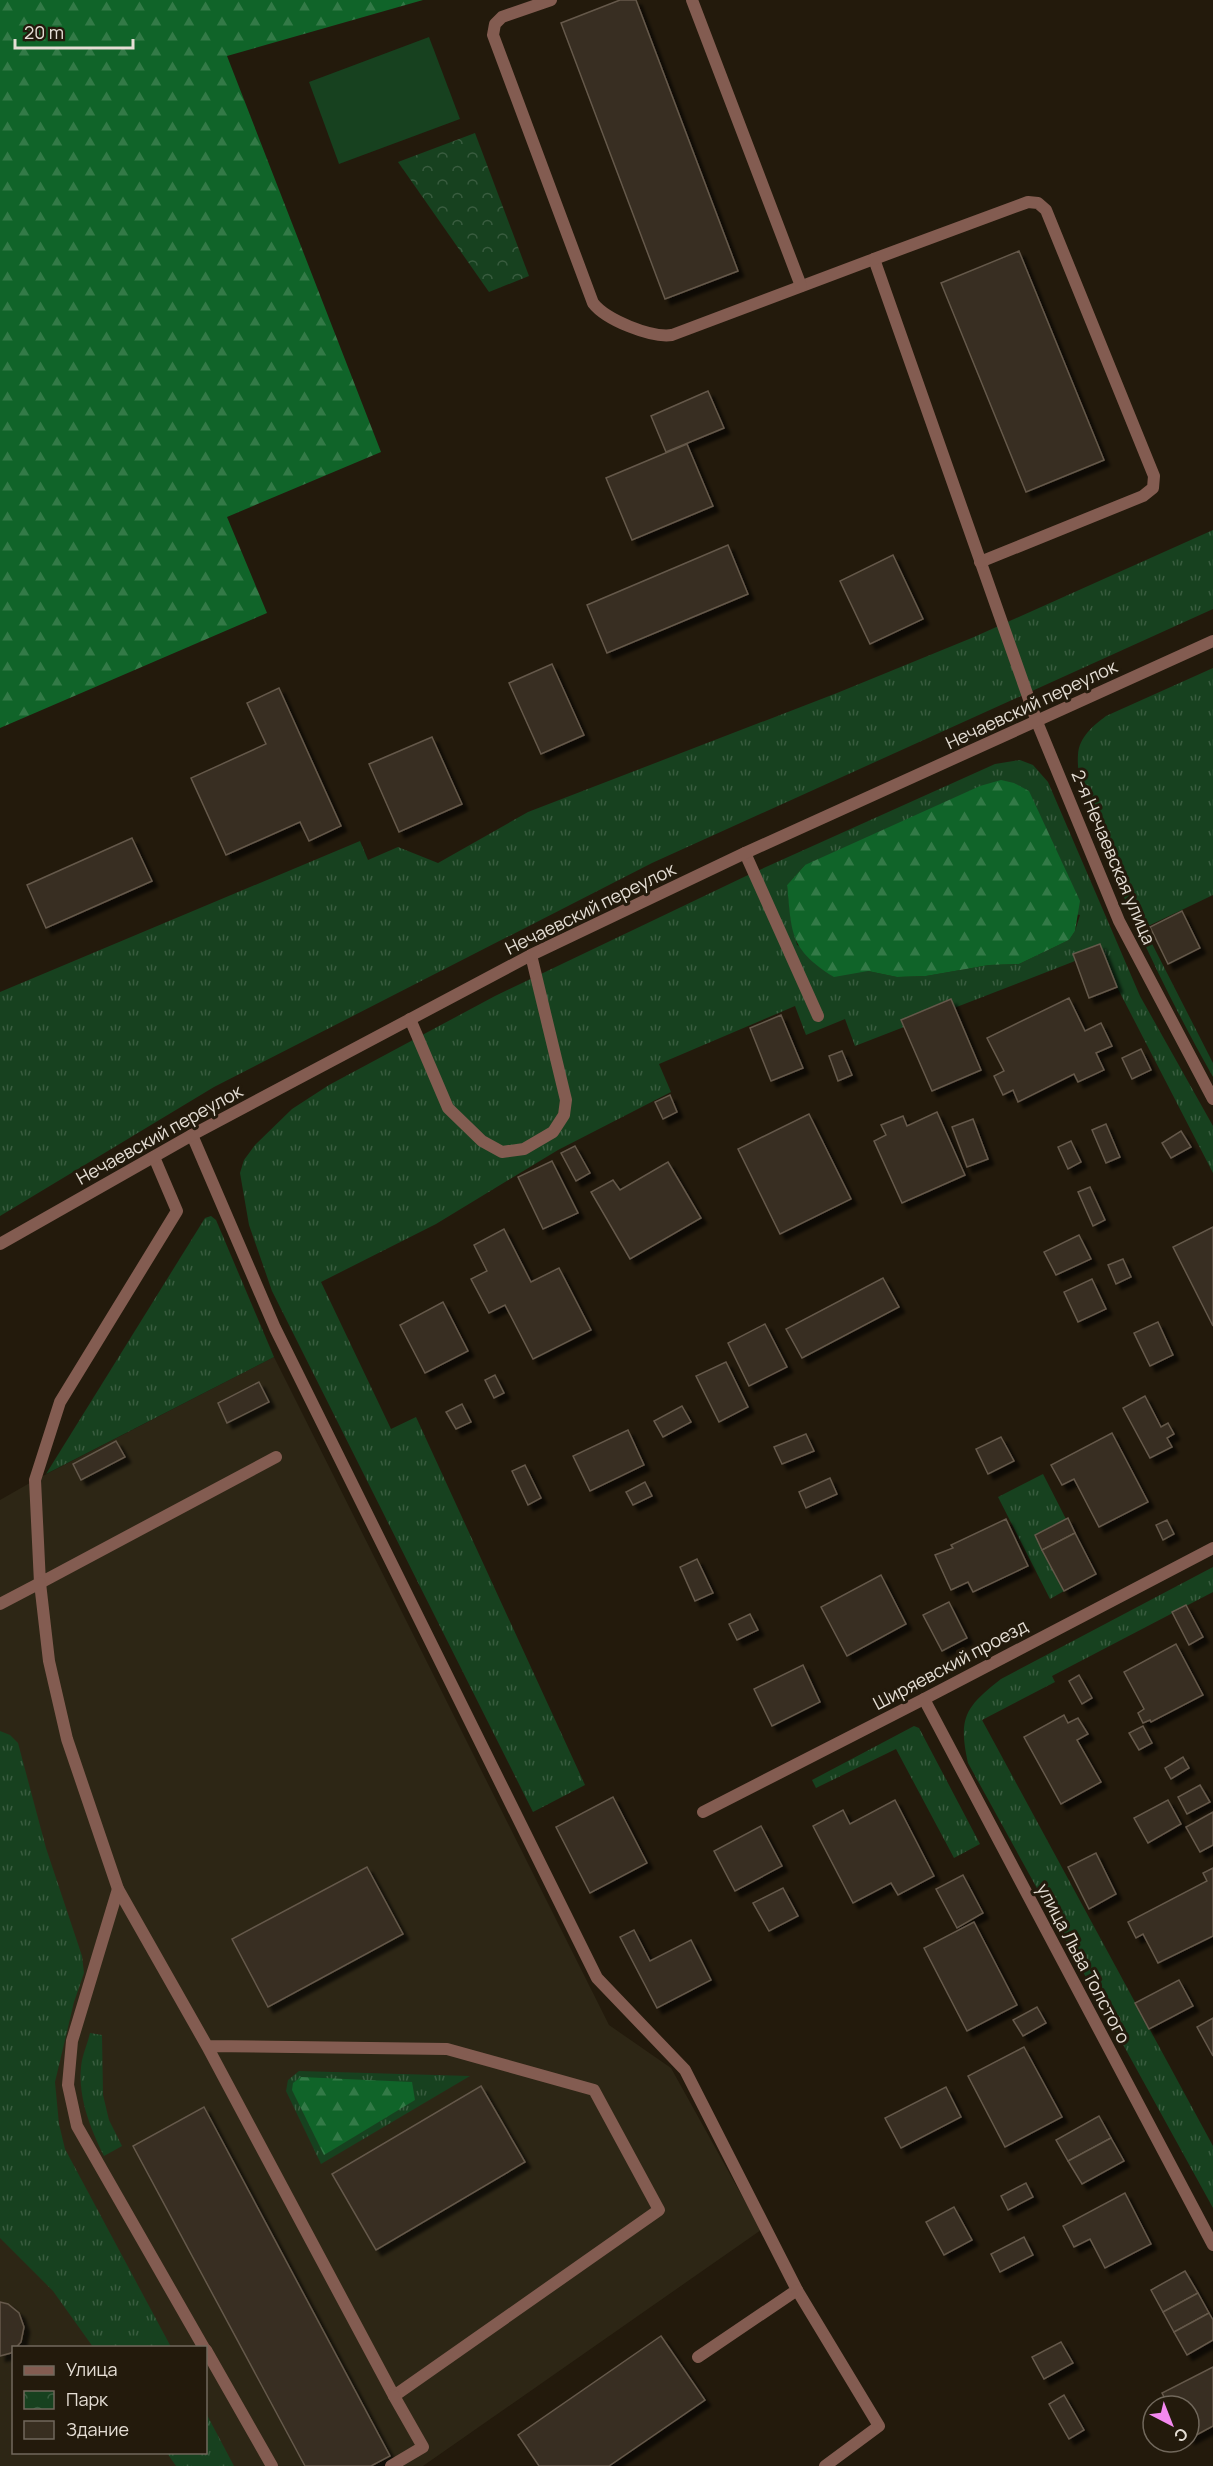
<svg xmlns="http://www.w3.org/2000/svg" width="1213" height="2466" font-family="Manrope,sans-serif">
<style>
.industrial{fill:#2d2615;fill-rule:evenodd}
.grass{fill:url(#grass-tufts);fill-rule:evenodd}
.forest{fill:url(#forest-firs)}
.park{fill:url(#park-crowns)}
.pitch{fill:#17411f}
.building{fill:#382e20;stroke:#65594b;stroke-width:1.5;filter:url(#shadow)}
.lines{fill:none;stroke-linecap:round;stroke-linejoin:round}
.service{stroke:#835c51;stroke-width:12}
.minor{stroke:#835c51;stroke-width:12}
.labels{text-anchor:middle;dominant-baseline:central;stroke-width:6;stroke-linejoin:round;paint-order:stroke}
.street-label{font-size:18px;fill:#e5ded5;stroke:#231a0c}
</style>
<defs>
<pattern id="grass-tufts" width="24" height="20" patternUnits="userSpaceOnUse" patternTransform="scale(1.5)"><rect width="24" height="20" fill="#17411f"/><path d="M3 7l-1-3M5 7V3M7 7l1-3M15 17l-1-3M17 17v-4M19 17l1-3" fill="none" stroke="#395c3f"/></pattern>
<pattern id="forest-firs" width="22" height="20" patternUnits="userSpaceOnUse" patternTransform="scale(1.5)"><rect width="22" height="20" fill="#106429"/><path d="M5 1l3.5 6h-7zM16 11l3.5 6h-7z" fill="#337a47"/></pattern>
<pattern id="park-crowns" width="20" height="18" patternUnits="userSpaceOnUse" patternTransform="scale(1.5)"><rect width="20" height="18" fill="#17411f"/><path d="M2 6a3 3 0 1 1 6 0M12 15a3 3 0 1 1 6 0" fill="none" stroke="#395c3f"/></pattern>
<filter id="shadow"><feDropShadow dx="5.5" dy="5.5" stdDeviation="1.5" flood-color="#0009"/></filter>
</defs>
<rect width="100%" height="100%" fill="#231a0c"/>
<path class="industrial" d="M274,1357L609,2025L671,2068L761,2230L423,2466H0V1500L35,1480ZM14,2348H206V2452H14Z"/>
<g class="grass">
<path d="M1213,530V609L652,863L214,1087L0,1216V992L360,841L368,860L398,847L438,863L528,812L837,693L974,637Z"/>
<path d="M1213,668V895L1144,928L1213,1063V1077C1169,999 1130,918 1099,834C1090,811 1076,781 1078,755C1079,737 1093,726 1106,716Z"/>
<path d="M1020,760L1033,765L1048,782L1140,996L1213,1126V1173L1117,987L1099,944L1073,954L1075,961L954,1008L950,999L901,1020L904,1027L855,1046L845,1019L806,1035L795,1006L659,1064L671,1092L558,1150L436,1224L321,1282L391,1429L416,1417L585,1785L533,1812L272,1291L249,1225L240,1173L244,1160L255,1145L292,1109L329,1085L495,996L746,876L995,764ZM805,865L1080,915L1075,931L1069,940L1019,964L989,965L926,976L897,977L868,971L797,945L791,920L787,885Z"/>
<path d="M211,1216L216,1220L274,1357L46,1474L205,1218Z"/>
<path d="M1043,1474L1066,1519L1035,1535L1064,1591L1050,1599L998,1497Z"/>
<path d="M1213,1567V1592L1052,1676L1055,1682L982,1720L1213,2146V2208L968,1763C958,1718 965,1707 1001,1679Z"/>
<path d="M914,1726L919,1728L980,1844L954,1858L896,1749L816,1788L812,1780Z"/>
<path d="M0,1731L10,1735L18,1743L46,1848L82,1956L84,1973L74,2002L55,2082L59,2124L65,2149L171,2347H93L53,2291L0,2238Z"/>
<path d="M90,2033L102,2035L103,2095L109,2120L122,2146L104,2156C90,2128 76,2093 82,2060C84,2051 88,2042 90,2033Z"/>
<path d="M299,2071L470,2076L321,2164L286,2091L288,2080Z"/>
<path d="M206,2413L234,2466H176L167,2453L206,2452Z"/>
</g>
<g class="forest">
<path d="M0,0H423L227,56L381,452L227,517L267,613L0,728Z"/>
<path d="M1001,780L1014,783L1029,791L1080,901L1075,931L1069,940L1019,964L989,965L926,976L897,977L868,971L834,977C789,949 792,933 787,885L805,865L980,786Z"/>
<path d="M301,2077L412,2082L415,2100L324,2155L292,2090L293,2083Z"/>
</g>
<path class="park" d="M475,133L529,276L489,292L398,162Z"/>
<path class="pitch" d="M429,37L460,119L339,164L309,82Z"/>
<g class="building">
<path d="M620,0H636L738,271L665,299L561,23Z"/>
<path d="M1019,251L1104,460L1026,492L941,283Z"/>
<path d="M708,391L724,428L666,452L651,416Z"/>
<path d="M687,444L713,506L632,540L606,478Z"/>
<path d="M728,545L748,594L607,653L587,605Z"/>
<path d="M893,555L923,619L870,644L840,581Z"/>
<path d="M552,664L584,735L541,754L509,683Z"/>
<path d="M279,688L341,826L309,841L300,822L226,855L191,778L266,744L247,703Z"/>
<path d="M432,737L462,804L399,832L369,764Z"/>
<path d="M132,838L152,881L46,928L27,885Z"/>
<path d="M1182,911L1200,948L1168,964L1150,927Z"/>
<path d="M1100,944L1117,987L1089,998L1073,954Z"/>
<path d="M1069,998L1085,1031L1101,1023L1112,1046L1096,1053L1104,1070L1078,1082L1074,1074L1018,1102L1013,1090L1003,1095L994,1076L1004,1071L987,1038Z"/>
<path d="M951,999L981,1070L932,1091L901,1020Z"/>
<path d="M781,1015L803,1068L771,1081L750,1028Z"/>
<path d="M1141,1049L1151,1070L1132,1079L1122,1058Z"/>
<path d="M842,1051L852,1075L838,1081L829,1056Z"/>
<path d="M670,1095L677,1112L663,1119L655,1102Z"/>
<path d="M937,1112L965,1175L902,1203L874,1141L886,1135L881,1125L903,1116L907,1126Z"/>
<path d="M809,1114L851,1199L780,1234L738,1149Z"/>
<path d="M973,1119L988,1159L967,1167L952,1127Z"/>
<path d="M1106,1124L1120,1157L1106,1163L1092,1130Z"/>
<path d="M1181,1131L1191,1147L1171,1158L1162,1143Z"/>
<path d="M1071,1141L1081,1162L1068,1169L1058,1147Z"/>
<path d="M575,1146L590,1173L576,1181L561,1153Z"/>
<path d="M552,1161L578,1213L543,1229L518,1177Z"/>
<path d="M668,1162L701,1218L630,1259L591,1192L613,1180L620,1190Z"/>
<path d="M1090,1187L1105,1220L1093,1226L1078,1192Z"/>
<path d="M1213,1227V1326L1173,1247Z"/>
<path d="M504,1229L531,1282L559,1268L591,1330L533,1359L505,1305L489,1313L471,1279L487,1271L474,1245Z"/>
<path d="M1079,1235L1091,1259L1056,1275L1044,1252Z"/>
<path d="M1123,1259L1131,1277L1116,1284L1108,1265Z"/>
<path d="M883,1278L899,1307L802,1358L786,1329Z"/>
<path d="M1092,1279L1106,1309L1078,1322L1064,1292Z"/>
<path d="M443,1302L468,1351L425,1373L400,1325Z"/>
<path d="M1158,1322L1173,1355L1150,1366L1134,1333Z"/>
<path d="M765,1324L787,1367L749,1386L728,1343Z"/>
<path d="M726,1362L748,1407L719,1422L696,1376Z"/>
<path d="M495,1375L504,1393L494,1398L485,1380Z"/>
<path d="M259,1382L269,1402L227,1423L218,1403Z"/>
<path d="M1145,1396L1161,1427L1168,1423L1174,1434L1167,1438L1172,1447L1150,1458L1123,1408Z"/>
<path d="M462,1404L471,1422L456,1429L446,1412Z"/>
<path d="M682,1406L691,1422L663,1437L654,1421Z"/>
<path d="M628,1430L644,1465L590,1491L573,1456Z"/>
<path d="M1112,1433L1148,1502L1099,1527L1074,1479L1062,1485L1051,1465Z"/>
<path d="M806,1434L814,1451L782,1464L774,1447Z"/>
<path d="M1001,1437L1014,1461L988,1474L976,1449Z"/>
<path d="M116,1441L125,1457L81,1480L73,1464Z"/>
<path d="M525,1465L541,1498L528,1505L512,1471Z"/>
<path d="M830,1478L837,1494L806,1508L799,1492Z"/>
<path d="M645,1482L652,1496L633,1505L626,1492Z"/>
<path d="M1068,1518L1075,1533L1042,1550L1035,1535Z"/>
<path d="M1006,1519L1028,1566L973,1592L968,1582L951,1590L935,1555L953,1548L951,1545Z"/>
<path d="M1167,1520L1174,1534L1163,1540L1156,1525Z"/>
<path d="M1075,1533L1096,1574L1064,1591L1042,1550Z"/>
<path d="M697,1559L713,1593L695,1601L680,1567Z"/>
<path d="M881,1575L906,1624L847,1656L821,1607Z"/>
<path d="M949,1602L967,1638L942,1651L923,1615Z"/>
<path d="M1186,1605L1203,1637L1189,1645L1172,1612Z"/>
<path d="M750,1614L758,1630L737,1640L729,1624Z"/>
<path d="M1176,1644L1203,1695L1151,1722L1150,1720L1143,1723L1138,1713L1144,1709L1124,1672Z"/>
<path d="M803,1665L820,1702L772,1726L754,1689Z"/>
<path d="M1079,1675L1092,1698L1082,1704L1069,1681Z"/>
<path d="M1064,1715L1068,1723L1078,1718L1088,1734L1077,1740L1101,1782L1061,1804L1024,1737Z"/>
<path d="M1143,1726L1152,1743L1139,1750L1129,1733Z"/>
<path d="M1183,1757L1189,1768L1171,1779L1165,1768Z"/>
<path d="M1200,1785L1210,1802L1187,1814L1178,1797Z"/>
<path d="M613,1797L647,1863L590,1893L556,1827Z"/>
<path d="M895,1800L934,1876L898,1895L891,1883L853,1903L813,1826L843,1810L850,1824Z"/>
<path d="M1168,1800L1181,1824L1148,1843L1134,1818Z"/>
<path d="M1213,1812V1845L1200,1852L1186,1827Z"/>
<path d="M761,1826L782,1866L735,1891L714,1851Z"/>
<path d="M1096,1853L1116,1894L1089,1909L1068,1867Z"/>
<path d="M367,1867L403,1934L268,2007L232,1939Z"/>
<path d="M1213,1868V1936L1158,1963L1143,1934L1136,1938L1128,1922L1207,1881L1203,1873Z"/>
<path d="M963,1875L983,1913L957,1928L936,1889Z"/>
<path d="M783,1888L798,1916L769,1931L753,1903Z"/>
<path d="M974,1922L1017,2005L967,2031L924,1948Z"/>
<path d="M634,1930L650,1961L691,1940L711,1980L657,2008L620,1937Z"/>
<path d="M1179,1980L1193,2006L1149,2029L1135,2003Z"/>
<path d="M1037,2007L1046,2023L1023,2036L1013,2020Z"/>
<path d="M1213,2018V2056L1197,2027Z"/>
<path d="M1024,2047L1062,2117L1005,2147L968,2076Z"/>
<path d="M481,2086L525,2162L376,2250L332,2174Z"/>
<path d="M946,2087L961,2117L901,2148L885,2118Z"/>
<path d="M204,2107L390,2456L371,2466H305L133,2146Z"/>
<path d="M1099,2116L1111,2138L1068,2161L1056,2140Z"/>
<path d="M1111,2138L1124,2161L1082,2184L1068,2161Z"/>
<path d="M1026,2183L1033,2197L1008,2210L1001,2196Z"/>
<path d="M1125,2193L1151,2244L1105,2268L1090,2239L1074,2247L1063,2226Z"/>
<path d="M954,2207L972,2240L944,2255L926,2222Z"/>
<path d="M1024,2237L1033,2255L1000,2272L991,2254Z"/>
<path d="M1185,2271L1198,2293L1163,2312L1151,2290Z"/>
<path d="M1198,2293L1209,2313L1174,2332L1163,2312Z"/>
<path d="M0,2302L8,2304L19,2313L24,2327L21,2342L11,2353L0,2356Z"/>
<path d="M1209,2313L1213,2320V2340L1187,2355L1174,2332Z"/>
<path d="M661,2336L705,2400L609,2466H539L518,2435Z"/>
<path d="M1061,2342L1073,2363L1044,2379L1032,2357Z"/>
<path d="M1213,2367V2426L1189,2439V2406H1169L1162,2393Z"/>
<path d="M1064,2395L1084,2430L1069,2439L1049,2404Z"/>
</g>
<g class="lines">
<g class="service">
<path d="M551,0L502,17L495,24L493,35L593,303C606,320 651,338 672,335L874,259L1037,722"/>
<path d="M692,0L801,286"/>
<path d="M874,259L1028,202L1038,203L1046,210L1154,476L1153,488L1143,496L980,562"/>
<path d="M745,853L818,1016"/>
<path d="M410,1019L448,1108L482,1141L502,1152L524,1149L553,1132L564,1115L566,1100L531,955"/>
<path d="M192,1135L275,1328L597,1978L685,2070L797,2290L698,2357"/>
<path d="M154,1157L177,1211L60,1402L35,1480L40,1583L276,1457"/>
<path d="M0,1604L40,1583L49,1661L67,1739L118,1889L207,2046L394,2396L659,2210L594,2090L447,2049L207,2046"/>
<path d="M703,1812L924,1699"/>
<path d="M118,1889L72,2041L68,2085L77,2126L204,2348"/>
<path d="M797,2290L879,2426L825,2466"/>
<path d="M206,2350L272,2466"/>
<path d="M391,2466L423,2447L394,2396"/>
</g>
<g class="minor">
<path d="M1037,722L1119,921L1213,1099"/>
<path d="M0,1244L192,1135L531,955L745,853L1213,641"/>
<path d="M1213,1548L924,1699L1213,2245"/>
</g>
</g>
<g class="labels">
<g class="street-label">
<text transform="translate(1031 704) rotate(-25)">Нечаевский переулок</text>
<text transform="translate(1114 857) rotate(67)">2-я Нечаевская улица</text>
<text transform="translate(590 908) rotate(-26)">Нечаевский переулок</text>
<text transform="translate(159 1134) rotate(-29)">Нечаевский переулок</text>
<text transform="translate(950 1664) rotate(-28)">Ширяевский проезд</text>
<text transform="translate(1084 1963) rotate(62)">улица Льва Толстого</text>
</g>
</g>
<rect x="12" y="2346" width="195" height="108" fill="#231a0c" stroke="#71685c" stroke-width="1.5"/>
<rect x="24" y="2366" width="30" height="9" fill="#835c51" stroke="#71685c" stroke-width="1.5"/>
<text x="66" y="2376" font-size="18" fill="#e5ded5">Улица</text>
<rect x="24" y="2391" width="30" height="18" fill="url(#park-crowns)" stroke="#71685c" stroke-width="1.5"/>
<text x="66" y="2406" font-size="18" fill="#e5ded5">Парк</text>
<rect x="24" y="2421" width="30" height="18" fill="#382e20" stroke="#71685c" stroke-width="1.5"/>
<text x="66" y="2436" font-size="18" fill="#e5ded5">Здание</text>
<g transform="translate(1171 2424) rotate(138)"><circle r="28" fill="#231a0c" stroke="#71685c" stroke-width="1.5"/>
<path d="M0-4.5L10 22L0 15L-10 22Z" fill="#f489f0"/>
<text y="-9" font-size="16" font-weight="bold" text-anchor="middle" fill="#e5ded5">С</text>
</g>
<path d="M15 39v9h118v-9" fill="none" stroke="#e5ded5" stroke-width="3"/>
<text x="24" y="39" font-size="18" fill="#e5ded5" stroke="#231a0c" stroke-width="4.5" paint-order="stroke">20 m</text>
</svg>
